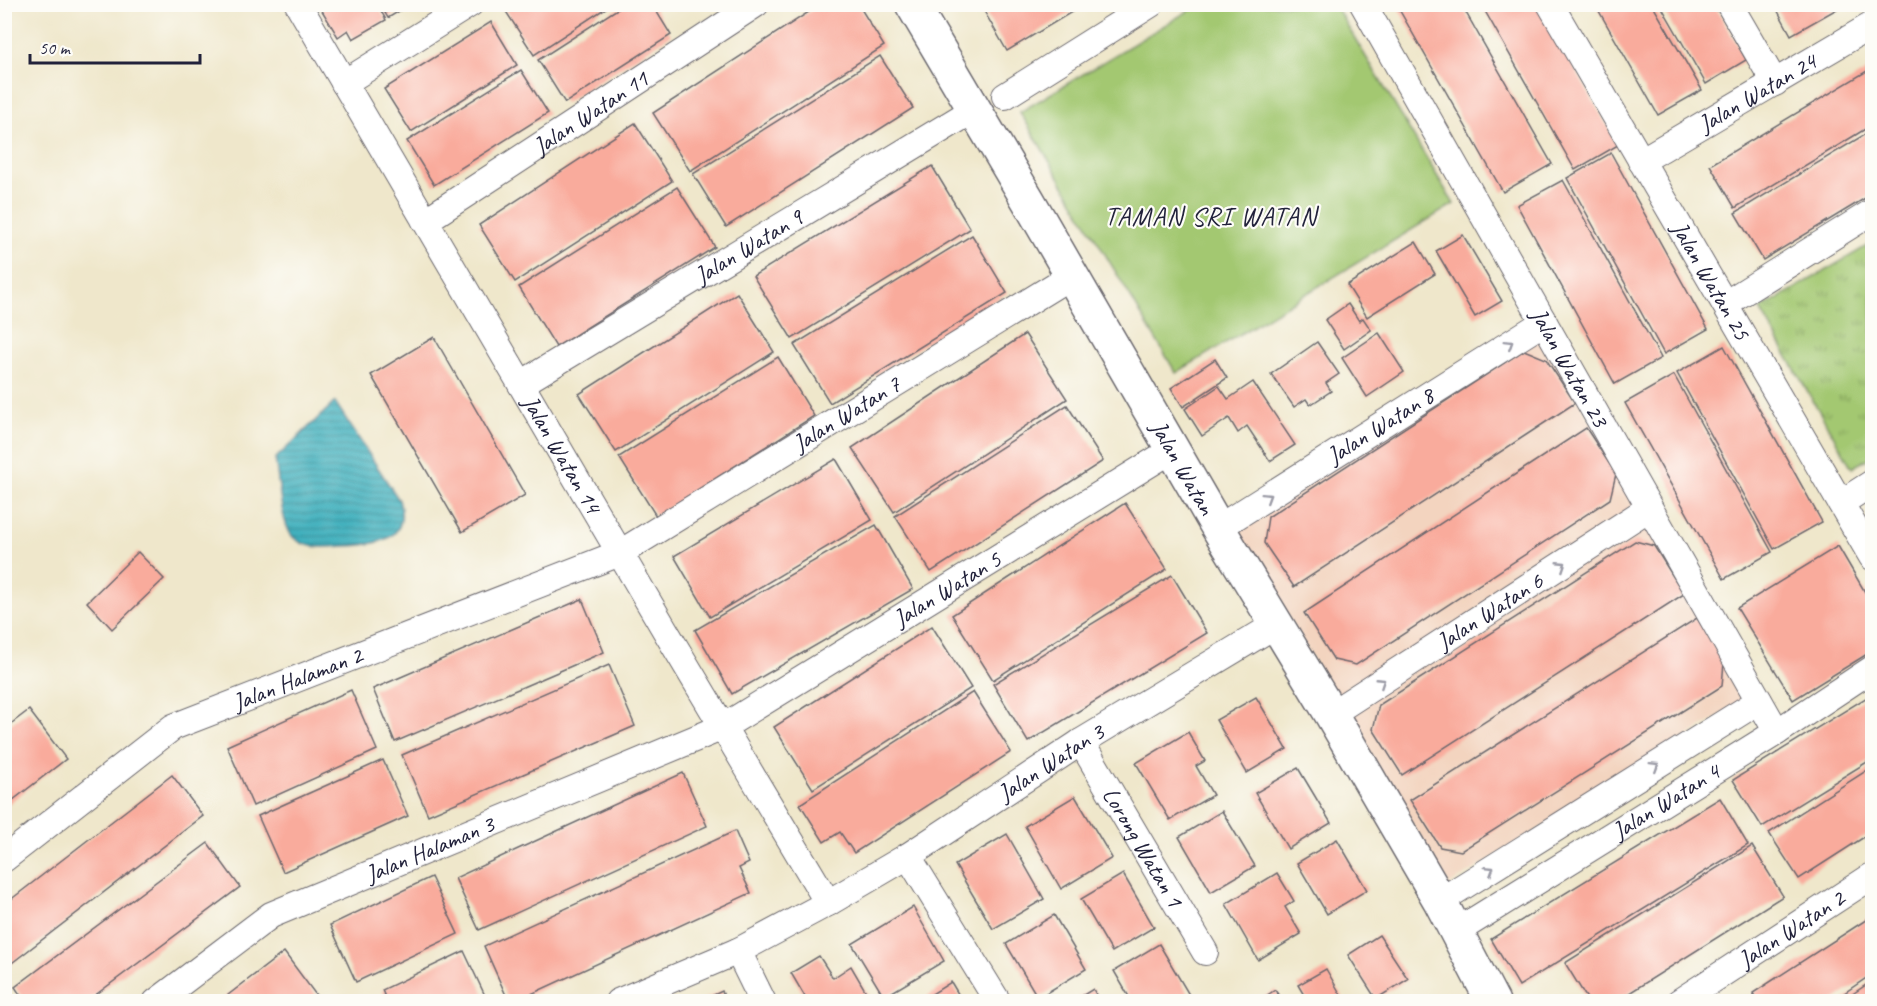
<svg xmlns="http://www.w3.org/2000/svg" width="1877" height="1006" font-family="Caveat,sans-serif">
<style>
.built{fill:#f3d4bf}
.grass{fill:#a3c871;stroke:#627556;stroke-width:1.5}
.park{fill:url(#park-tufts);stroke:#627556;stroke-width:1.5}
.water{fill:url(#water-rules);stroke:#32697c;stroke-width:1.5}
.building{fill:#f9ab9c}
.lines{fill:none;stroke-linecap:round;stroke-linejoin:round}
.street-casing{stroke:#6a676d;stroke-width:28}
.secondary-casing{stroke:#6a676d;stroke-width:36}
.street{stroke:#fff;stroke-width:26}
.secondary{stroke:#fff;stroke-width:33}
.oneway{stroke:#9c9ca7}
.labels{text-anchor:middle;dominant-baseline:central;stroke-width:4.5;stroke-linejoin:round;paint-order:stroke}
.street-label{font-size:24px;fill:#22223b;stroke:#fdfcf7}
.neighbourhood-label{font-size:26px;letter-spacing:1.5px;fill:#22223b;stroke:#fdfcf7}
</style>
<defs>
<pattern id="park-tufts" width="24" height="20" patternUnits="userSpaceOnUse" patternTransform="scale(1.5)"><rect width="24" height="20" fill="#a3c871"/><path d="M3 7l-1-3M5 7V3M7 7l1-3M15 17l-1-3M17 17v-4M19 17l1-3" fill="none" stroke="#84a25e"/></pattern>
<pattern id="water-rules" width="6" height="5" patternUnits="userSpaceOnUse" patternTransform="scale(1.5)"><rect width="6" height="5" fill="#41b0bd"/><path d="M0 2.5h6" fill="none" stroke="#368f9b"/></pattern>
</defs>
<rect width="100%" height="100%" fill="#fdfcf7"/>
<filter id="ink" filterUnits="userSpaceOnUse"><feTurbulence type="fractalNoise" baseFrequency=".0167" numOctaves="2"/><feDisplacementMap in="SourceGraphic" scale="12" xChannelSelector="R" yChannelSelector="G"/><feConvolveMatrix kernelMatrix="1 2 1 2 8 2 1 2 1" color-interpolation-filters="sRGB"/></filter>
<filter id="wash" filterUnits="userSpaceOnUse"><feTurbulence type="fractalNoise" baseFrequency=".008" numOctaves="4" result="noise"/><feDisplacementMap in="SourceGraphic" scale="24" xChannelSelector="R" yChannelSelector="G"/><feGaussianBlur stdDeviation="1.35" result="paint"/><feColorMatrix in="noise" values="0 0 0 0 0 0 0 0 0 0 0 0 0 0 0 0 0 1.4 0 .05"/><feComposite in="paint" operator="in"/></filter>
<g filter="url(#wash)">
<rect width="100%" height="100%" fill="#efe7cb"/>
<path class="built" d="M1541,334L1747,699L1449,885L1234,527Z"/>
<path class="grass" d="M1198,5H1335L1454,204L1176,373L1020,112Z"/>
<path class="park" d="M1872,243V456L1852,468L1760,309Z"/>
<path class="water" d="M335,402L399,500C411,541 375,545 345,546C329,547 304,550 292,536C280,520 279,479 275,459Z"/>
<g id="blocks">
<g class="building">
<path d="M318,4H377L386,20L353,39L348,30L338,37Z"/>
<path d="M380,4H411L388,18Z"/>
<path d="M514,4H612L534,55L505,10Z"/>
<path d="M625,4H652L671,35L565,103L538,60Z"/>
<path d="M821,4H858L884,46L690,171L653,113Z"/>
<path d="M980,4H1085L1007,51Z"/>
<path d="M1396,4H1461L1552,164L1503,192Z"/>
<path d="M1481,4H1538L1618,145L1575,170Z"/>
<path d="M1595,4H1652L1702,90L1658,115Z"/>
<path d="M1660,4H1714L1746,60L1706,84Z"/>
<path d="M1774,4H1834L1837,9L1791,35Z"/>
<path d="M491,22L517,65L411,132L384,89Z"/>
<path d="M880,56L913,108L726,227L693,174Z"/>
<path d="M1872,68V125L1735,208L1710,165Z"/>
<path d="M521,70L548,113L434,185L407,141Z"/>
<path d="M635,123L672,181L515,282L479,225Z"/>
<path d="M1872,130V194L1763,260L1735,213Z"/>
<path d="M1611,153L1708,329L1664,354L1567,178Z"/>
<path d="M932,166L970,229L792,339L753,276Z"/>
<path d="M1563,180L1661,358L1615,384L1517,205Z"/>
<path d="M677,187L715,247L556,347L519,287Z"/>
<path d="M972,235L1007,293L830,403L794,345Z"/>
<path d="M1463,235L1502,301L1475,317L1436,251Z"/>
<path d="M1416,242L1435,274L1367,317L1347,285Z"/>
<path d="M737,293L774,352L616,452L579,394Z"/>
<path d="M1348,304L1359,321L1363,318L1371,330L1344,349L1325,320Z"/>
<path d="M1379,333L1404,372L1367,397L1342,358Z"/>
<path d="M1025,334L1067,399L894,512L852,448Z"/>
<path d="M434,337L525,495L462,532L371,375Z"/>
<path d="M1317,342L1339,374L1326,383L1331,391L1310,405L1306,399L1294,407L1271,374Z"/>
<path d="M1724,346L1822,522L1774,549L1677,373Z"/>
<path d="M1524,350L1546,359L1575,403L1294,587L1264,543L1268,517Z"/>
<path d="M778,357L814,416L656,516L619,457Z"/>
<path d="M1215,359L1227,378L1183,407L1171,388Z"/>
<path d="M1674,375L1772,552L1724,579L1625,403Z"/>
<path d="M1253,382L1295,445L1270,461L1247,426L1238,433L1229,418L1202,436L1185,409L1219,386L1228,399Z"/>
<path d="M1067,405L1103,461L931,572L895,516Z"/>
<path d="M1586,428L1616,474L1610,499L1356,665L1334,660L1304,613Z"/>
<path d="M836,459L872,520L710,617L674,556Z"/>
<path d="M1125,503L1167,569L993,680L952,615Z"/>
<path d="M876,525L913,589L732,694L695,630Z"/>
<path d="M1635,541L1654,546L1684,594L1402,775L1373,729L1379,705Z"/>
<path d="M1838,546L1872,604V651L1793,700L1737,608Z"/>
<path d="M138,552L164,579L112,629L87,602Z"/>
<path d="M1172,575L1207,633L1028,742L993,684Z"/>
<path d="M582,599L604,652L395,742L373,689Z"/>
<path d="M1697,618L1724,662L1722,686L1461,851L1440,847L1410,800Z"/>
<path d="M932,626L971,688L813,789L774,727Z"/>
<path d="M609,665L635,726L428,815L402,755Z"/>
<path d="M351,690L377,750L253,806L227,746Z"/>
<path d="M973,692L1011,752L854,853L840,832L824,842L800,804Z"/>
<path d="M1872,694V759L1762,827L1733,780Z"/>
<path d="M1256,697L1287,749L1247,773L1216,720Z"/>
<path d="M29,710L66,759L4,807V729Z"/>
<path d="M1188,732L1205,761L1196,766L1213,795L1170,820L1136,763Z"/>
<path d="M383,760L408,816L283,872L258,816Z"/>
<path d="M1872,767V832L1799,879L1769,833Z"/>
<path d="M1298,768L1331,823L1288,849L1255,793Z"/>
<path d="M683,773L707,826L479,930L455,878Z"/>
<path d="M172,775L203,816L4,969L5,904Z"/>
<path d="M1075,796L1112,858L1061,889L1025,826Z"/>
<path d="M1720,798L1748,845L1519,986L1491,939Z"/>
<path d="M1222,811L1255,866L1211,892L1179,837Z"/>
<path d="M735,831L749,863L739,868L751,893L514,1002H509L484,946Z"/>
<path d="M1007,834L1044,899L993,929L955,865Z"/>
<path d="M1337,839L1367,890L1327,914L1297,863Z"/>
<path d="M208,843L240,887L86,1002H25L15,987Z"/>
<path d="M1752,846L1783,896L1615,1002H1589L1565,963Z"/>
<path d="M1277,873L1294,901L1285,907L1301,934L1258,960L1226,904Z"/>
<path d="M1123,874L1154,927L1112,952L1081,899Z"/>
<path d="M431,877L458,934L356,982L330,925Z"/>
<path d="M913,907L944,961L884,997L852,944Z"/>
<path d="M1054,915L1086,969L1038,998L1006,944Z"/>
<path d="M1872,916V974L1831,1002H1758L1753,993Z"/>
<path d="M1379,935L1408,979L1376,999L1348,955Z"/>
<path d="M1159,944L1191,998L1185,1002H1132L1114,971Z"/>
<path d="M464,951L488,1002H387L382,990Z"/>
<path d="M284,952L319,999L315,1002H219Z"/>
<path d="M819,956L833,978L851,966L872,1002H808L791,973Z"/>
<path d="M1326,969L1345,1002H1308L1298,985Z"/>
<path d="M1872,981V1002H1841L1854,993Z"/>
<path d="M951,982L963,1002H919Z"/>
<path d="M1093,989L1100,1002H1072Z"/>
<path d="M1275,990L1283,1002H1257Z"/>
<path d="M722,991L726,1002H699Z"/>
</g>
</g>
</g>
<g filter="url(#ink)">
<use href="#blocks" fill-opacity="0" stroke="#6a676d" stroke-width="1.5"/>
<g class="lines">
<g class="street-casing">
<g id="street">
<path id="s1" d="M298,4L665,630L828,903"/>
<path id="s2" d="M1363,4L1777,732"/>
<path id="s3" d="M1550,4L1872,557"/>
<path d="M1729,4L1775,83"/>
<path d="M344,83L470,4"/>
<path d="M1005,96L1151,4"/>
<path id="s4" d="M1641,161L1872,25"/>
<path id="s5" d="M425,221L756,4"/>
<path d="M1725,304L1872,212"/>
<path id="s6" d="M521,384L975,109"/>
<path d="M1841,503L1872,483"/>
<path id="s7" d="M1218,528L1544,322"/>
<path id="s8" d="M1331,714L1649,508"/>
<path id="s9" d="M1081,742L1205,952"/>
<path d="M908,856L998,1002"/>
<path id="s10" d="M4,859L173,727L620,553L1072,275"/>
<path d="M1440,901L1759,701"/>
<path id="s11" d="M1457,931L1777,732L1872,669"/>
<path d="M738,951L763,1002"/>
<path id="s12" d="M156,1002L271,915L723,727L1172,450"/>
<path id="s13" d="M618,1002L738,951L828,903L908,856L1081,742L1277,624"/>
<path id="s14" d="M1679,1002L1872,876"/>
</g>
</g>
<g class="secondary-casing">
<g id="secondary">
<path id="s15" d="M912,4L1028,200L1218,528L1331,714L1440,901L1493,1002"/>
</g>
</g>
<use href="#street" class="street"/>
<use href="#secondary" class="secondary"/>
</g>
<defs><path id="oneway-chevron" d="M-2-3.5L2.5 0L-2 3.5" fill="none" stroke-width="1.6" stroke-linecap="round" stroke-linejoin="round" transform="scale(1.5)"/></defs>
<g class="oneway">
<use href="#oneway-chevron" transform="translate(1509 344) rotate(-32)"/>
<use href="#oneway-chevron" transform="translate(1267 497) rotate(-32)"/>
<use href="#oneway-chevron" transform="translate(1562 565) rotate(-33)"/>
<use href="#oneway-chevron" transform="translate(1381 682) rotate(-33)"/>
<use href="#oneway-chevron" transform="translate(1655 766) rotate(-32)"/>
<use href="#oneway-chevron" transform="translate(1490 870) rotate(-32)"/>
</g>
</g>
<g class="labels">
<g class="street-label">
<text stroke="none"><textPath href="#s4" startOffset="135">Jalan Watan 24</textPath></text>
<text stroke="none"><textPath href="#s5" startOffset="198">Jalan Watan 11</textPath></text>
<text stroke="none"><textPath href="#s6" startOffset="266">Jalan Watan 9</textPath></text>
<text stroke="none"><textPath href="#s3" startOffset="320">Jalan Watan 25</textPath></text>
<text stroke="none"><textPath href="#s2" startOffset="418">Jalan Watan 23</textPath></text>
<text stroke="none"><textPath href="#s10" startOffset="960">Jalan Watan 7</textPath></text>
<text stroke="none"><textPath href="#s7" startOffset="192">Jalan Watan 8</textPath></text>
<text stroke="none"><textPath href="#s1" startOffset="522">Jalan Watan 14</textPath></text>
<text stroke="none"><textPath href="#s15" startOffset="537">Jalan Watan</textPath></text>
<text stroke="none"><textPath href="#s12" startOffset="897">Jalan Watan 5</textPath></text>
<text stroke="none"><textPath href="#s8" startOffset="189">Jalan Watan 6</textPath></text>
<text stroke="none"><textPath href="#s10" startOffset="348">Jalan Halaman 2</textPath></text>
<text stroke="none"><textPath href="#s13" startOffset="496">Jalan Watan 3</textPath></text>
<text stroke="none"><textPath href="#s11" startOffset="246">Jalan Watan 4</textPath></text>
<text stroke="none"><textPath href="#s9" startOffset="122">Lorong Watan 1</textPath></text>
<text stroke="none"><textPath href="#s12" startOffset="316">Jalan Halaman 3</textPath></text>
<text stroke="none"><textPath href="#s14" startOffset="134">Jalan Watan 2</textPath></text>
</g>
<g class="neighbourhood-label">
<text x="1211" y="216">TAMAN SRI WATAN</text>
</g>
</g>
<rect width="1877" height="1006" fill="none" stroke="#fdfcf7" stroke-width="24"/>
<path d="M30 54v9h170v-9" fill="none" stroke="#22223b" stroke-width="3"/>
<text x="39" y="54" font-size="18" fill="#22223b" stroke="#fdfcf7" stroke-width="4.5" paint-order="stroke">50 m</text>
</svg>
